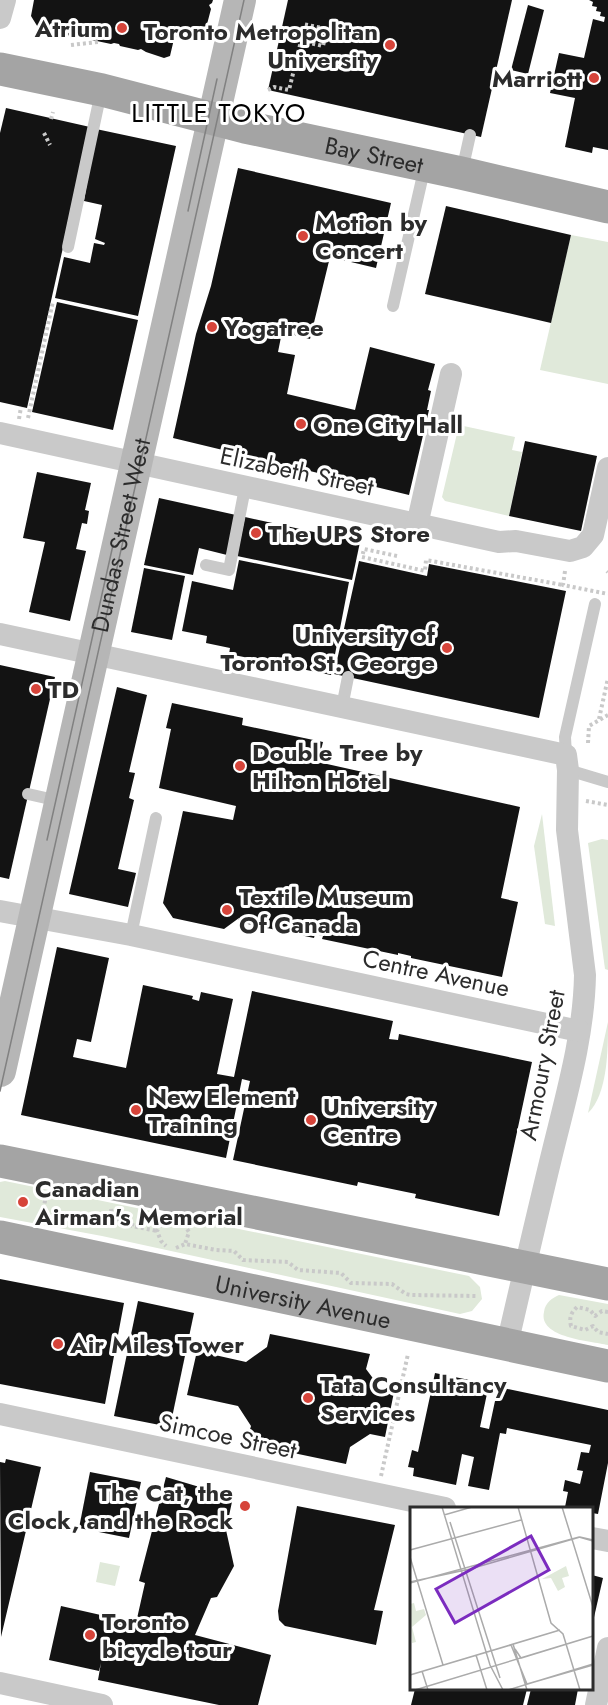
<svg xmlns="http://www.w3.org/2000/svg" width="608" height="1705" font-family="Jost,sans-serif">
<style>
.green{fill:#e0e9da}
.building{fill:#131313}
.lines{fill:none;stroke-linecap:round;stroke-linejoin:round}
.path{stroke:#c9c9c9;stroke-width:4;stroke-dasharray:3 3;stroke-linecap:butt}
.service{stroke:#c9c9c9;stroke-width:12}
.minor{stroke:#c9c9c9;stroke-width:22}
.secondary{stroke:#b6b6b6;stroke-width:32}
.primary{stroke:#a4a4a4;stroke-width:33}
.tram{stroke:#818181;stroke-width:1.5}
.path-bridge{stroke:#c9c9c9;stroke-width:4;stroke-dasharray:3 3;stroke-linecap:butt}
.poi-dot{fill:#d6443a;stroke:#fff;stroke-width:2}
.labels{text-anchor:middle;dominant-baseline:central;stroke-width:6;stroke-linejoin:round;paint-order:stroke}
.poi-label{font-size:24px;font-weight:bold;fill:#2c2c2c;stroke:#fff;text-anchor:start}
.street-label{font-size:24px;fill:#2c2c2c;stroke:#fff}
.neighbourhood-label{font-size:26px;letter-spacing:1.5px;fill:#000;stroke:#fff}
.inset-road{fill:none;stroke:#ababab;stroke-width:1.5}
.view{fill:#7b2cbf;fill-opacity:0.15;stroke:#7b2cbf;stroke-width:3}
.inset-edge{fill:none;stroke:#2c2c2c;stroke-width:3}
</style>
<rect width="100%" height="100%" fill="#fff"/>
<g class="green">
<path d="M571,235L608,242V384L540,370Z"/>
<path d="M459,425L515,437L512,450L522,452L509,516L445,501L442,497Z"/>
<path d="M542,814L555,926L545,924L534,846Z"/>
<path d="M602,839L608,840V970L605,969L588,843Z"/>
<path d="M608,1022C608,1048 608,1094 588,1113Z"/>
<path d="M5,1181L469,1276L480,1287L482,1299L472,1311L460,1314L102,1236L0,1217V1182Z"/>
<path d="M559,1295L608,1304V1345C591,1341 538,1338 544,1312C545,1303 552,1298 559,1295Z"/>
<path d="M100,1562L120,1566L115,1586L96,1582Z"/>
</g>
<g class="building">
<path d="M34,0H213L212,3L209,5L211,9L206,28L202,30V33L187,29L174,39L170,56L164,58L146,52L141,49L138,50L120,46L119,44L114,43L111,44L92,40L88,37L85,39L67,35L61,39L57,33L39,29L31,16Z"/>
<path d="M288,0H512L481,137L268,90Z"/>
<path d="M589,0H608V150L593,147L592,153L565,147L575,98L550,93L559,53L584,58L593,19L604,22L605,17L600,16L601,12L596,11L597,7L592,6L593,2Z"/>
<path d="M528,5L544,10L528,74L511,70Z"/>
<path d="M6,108L90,127L27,408L0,402V133Z"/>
<path d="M96,129L176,146L138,316L55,298L64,257L90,263L94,243L104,245L105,243L95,239L102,205L84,201Z"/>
<path d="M238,168L391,203L376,268L330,257L310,339L282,332L278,352L295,355L287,394L355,410L370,347L435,364L428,390L431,391L427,410H429L409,495L173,438L196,334L211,286Z"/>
<path d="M446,206L571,235L551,323L425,294Z"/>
<path d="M57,302L138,320L113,430L32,412Z"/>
<path d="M525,441L597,456L581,531L509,516Z"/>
<path d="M37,472L91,483L85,510L89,511L87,524L82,523L76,549L86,551L70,621L29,612L45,542L23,538Z"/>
<path d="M159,498L236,515L227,555L199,548L193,575L144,565Z"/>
<path d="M245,517L360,542L352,580L237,556Z"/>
<path d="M239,560L349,582L331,675L229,654L230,648L206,643L207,636L182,631L192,581L233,590Z"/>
<path d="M359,561L427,576L429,564L566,591L539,718L334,674Z"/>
<path d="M144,568L185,576L172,640L131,632Z"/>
<path d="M0,665L55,677L9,879L0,877Z"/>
<path d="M117,687L147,695L129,772L135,773L129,798L134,800L118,869L136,873L128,907L69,894Z"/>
<path d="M172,703L243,718L242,725L323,742L318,762L520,807L501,898L518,902L502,977L411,958V956L398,953V955L322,939L323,936L315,934L314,938L238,922L239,918L224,929L173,918L163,903L183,811L233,820L236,806L159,788L171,729L166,728Z"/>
<path d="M57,947L109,958L91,1042L77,1039L73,1057L126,1068L143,985L193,996L192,999L199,1001L201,992L233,999L217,1074L234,1077L252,991L393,1021L389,1039L398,1040L399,1034L532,1062L499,1216L415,1198L416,1194L358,1182L357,1186L233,1160L250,1081L242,1079L226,1158L21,1115Z"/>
<path d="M0,1279L124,1303L105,1404L0,1384Z"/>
<path d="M138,1301L194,1313L170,1427L114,1416Z"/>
<path d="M270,1334L370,1354L366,1369L381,1389L394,1392L385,1437L370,1434L350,1447L346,1464L246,1443L251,1426L238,1406L187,1395L197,1351L246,1362L267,1347Z"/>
<path d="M435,1373L489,1384L480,1427L489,1429L498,1387L608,1410V1463L598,1514L592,1513V1508L565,1507L568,1492L563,1491L565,1480L580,1484L583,1471L577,1470L581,1452L589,1453L591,1445L507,1428L506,1434L500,1433L489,1490L468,1486L474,1457L462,1454L456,1485L413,1476L414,1468L408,1467L412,1450L418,1452Z"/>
<path d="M6,1459L41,1467L1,1637L0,1462L5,1463Z"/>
<path d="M90,1472L141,1482L129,1538L79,1528Z"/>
<path d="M166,1477L233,1497L226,1530L234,1566L217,1597L211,1598L195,1635L271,1655L258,1705H219L98,1680L101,1663L99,1671L49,1660L61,1606L136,1623L145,1583L139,1581Z"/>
<path d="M297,1506L395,1525L374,1610L383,1611L376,1645L285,1626L279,1620L278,1611Z"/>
<path d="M592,1575L603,1578L592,1626Z"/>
<path d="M415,1689H527L523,1705H411Z"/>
<path d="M531,1689H578L575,1705H527Z"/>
</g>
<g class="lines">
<g class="path">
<path d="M71,45L98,42"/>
<path d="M268,90L274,87L289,90L301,41L323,46L327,29L303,24"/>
<path d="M51,119L53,112"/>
<path d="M44,133L50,145"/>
<path d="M28,418L53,301"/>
<path d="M19,419L21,407"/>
<path d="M294,474L296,468"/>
<path d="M397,556L364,549L362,557L425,571L426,560L563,585"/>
<path d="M607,571L608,572"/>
<path d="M599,719L608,678"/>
<path d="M588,743L589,726L608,715"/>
<path d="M586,801L608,805"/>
<path d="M111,1209C113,1221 122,1220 133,1221L132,1226L157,1231"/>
<path d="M41,1221L46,1196"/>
<path d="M166,1221L161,1224L157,1231L161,1241L166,1246"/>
<path d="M184,1224L189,1232L185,1244"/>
<path d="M176,1248L185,1244L216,1250L234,1251L243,1260L288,1262L298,1270L341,1273L351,1283L392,1284L406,1294L411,1295L477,1296"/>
<path d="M608,1312L602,1311L595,1316L590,1310L577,1307C571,1313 569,1317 571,1326L585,1330L593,1326L598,1332L608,1334"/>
<path d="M381,1476L408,1354"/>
</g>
<g class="service">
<path d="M462,171L470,135"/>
<path d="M68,247L101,92"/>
<path d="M393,306L425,166"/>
<path d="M206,565L229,570L245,488"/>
<path d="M342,707L348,677"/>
<path d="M566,755L565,737L595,604"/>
<path d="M568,770L608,782"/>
<path d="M28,794L59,801"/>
<path d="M131,935L156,818"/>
</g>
<g class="minor">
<path d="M0,18L5,0"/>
<path d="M0,433L499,542L516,541L570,551L583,547L593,535L608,468"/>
<path d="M417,525L451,374"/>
<path d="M0,634L566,755L568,770L567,830L585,975C584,1034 567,1093 553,1150C537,1215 522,1280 507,1345"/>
<path d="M0,911L131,935L579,1031"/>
<path d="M0,1414L445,1508"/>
<path d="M592,1538L608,1541"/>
<path d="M0,1683L102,1705"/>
<path d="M596,1705L608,1648"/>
</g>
<path class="secondary" id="s1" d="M0,1071L240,0"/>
<g class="primary">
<path id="s2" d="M0,69L102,90L245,127L461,173L608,207"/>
<path d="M0,1161L608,1284"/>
<path id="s3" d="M0,1237L608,1366"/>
</g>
<g class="tram">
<path d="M188,211L217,79"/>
<path d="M47,840L113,545"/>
<path d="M0,1091L244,0"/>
</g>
<path class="path-bridge" d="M565,571L563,585L608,594"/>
</g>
<g class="poi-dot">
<circle cx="122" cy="28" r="6"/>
<circle cx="390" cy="45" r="6"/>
<circle cx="594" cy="78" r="6"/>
<circle cx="303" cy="236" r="6"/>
<circle cx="212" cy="327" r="6"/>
<circle cx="301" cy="424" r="6"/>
<circle cx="256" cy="533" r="6"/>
<circle cx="447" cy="648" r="6"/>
<circle cx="36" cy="689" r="6"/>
<circle cx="240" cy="766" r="6"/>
<circle cx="227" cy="910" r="6"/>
<circle cx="136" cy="1110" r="6"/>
<circle cx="311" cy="1120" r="6"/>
<circle cx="23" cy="1202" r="6"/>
<circle cx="58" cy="1344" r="6"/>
<circle cx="308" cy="1398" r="6"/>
<circle cx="245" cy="1506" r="6"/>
<circle cx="90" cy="1635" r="6"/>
</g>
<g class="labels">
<g class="poi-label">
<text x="110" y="28" text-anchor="end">Atrium</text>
<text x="378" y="31" text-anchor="end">Toronto Metropolitan<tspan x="378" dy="28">University</tspan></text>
<text x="582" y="78" text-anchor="end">Marriott</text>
<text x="315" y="222">Motion by<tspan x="315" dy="28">Concert</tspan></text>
<text x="224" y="327">Yogatree</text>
<text x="313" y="424">One City Hall</text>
<text x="268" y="533">The UPS Store</text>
<text x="435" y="634" text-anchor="end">University of<tspan x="435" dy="28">Toronto St. George</tspan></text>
<text x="48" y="689">TD</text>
<text x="252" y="752">Double Tree by<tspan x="252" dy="28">Hilton Hotel</tspan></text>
<text x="239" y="896">Textile Museum<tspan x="239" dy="28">Of Canada</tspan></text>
<text x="148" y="1096">New Element<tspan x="148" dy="28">Training</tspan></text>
<text x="323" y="1106">University<tspan x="323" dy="28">Centre</tspan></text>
<text x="35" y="1188">Canadian<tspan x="35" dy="28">Airman's Memorial</tspan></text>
<text x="70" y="1344">Air Miles Tower</text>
<text x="320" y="1384">Tata Consultancy<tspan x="320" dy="28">Services</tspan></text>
<text x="233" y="1492" text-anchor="end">The Cat, the<tspan x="233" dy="28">Clock, and the Rock</tspan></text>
<text x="102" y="1621">Toronto<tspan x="102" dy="28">bicycle tour</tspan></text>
</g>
<g class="street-label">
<text stroke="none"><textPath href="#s2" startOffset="384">Bay Street</textPath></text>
<text transform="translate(297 471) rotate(12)">Elizabeth Street</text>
<text stroke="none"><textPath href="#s1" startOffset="549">Dundas Street West</textPath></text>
<text transform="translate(436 973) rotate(12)">Centre Avenue</text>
<text transform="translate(542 1065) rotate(-79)">Armoury Street</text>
<text stroke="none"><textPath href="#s3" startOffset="310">University Avenue</textPath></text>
<text transform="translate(228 1436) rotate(12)">Simcoe Street</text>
</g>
<g class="neighbourhood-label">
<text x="219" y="113">LITTLE TOKYO</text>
</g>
</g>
<g transform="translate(410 1507)">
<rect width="183" height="183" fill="#fff"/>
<path d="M156,59L159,69L152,71L155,80L148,84L141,71L132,72ZM4,96L6,104L14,102L16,108L2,120L6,135L2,136L0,97Z" fill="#e0e9da"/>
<path class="inset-road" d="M32,0L80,158L93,183M108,0L141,116L153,127L170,183M152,0L183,100M34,8L62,0M40,15L90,171M0,43L111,13M0,50L33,158M0,75L60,62L170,30L183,33M0,76L169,30L183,34M103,137L117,183M105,142L111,151L183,129M66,148L77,183M12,164L18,183M0,168L150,123M0,168L101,138L117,177L183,158M5,183L183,129M98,183L183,157"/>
<path class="view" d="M121,29L139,63L45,116L26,82Z"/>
<rect width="183" height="183" class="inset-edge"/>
</g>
</svg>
